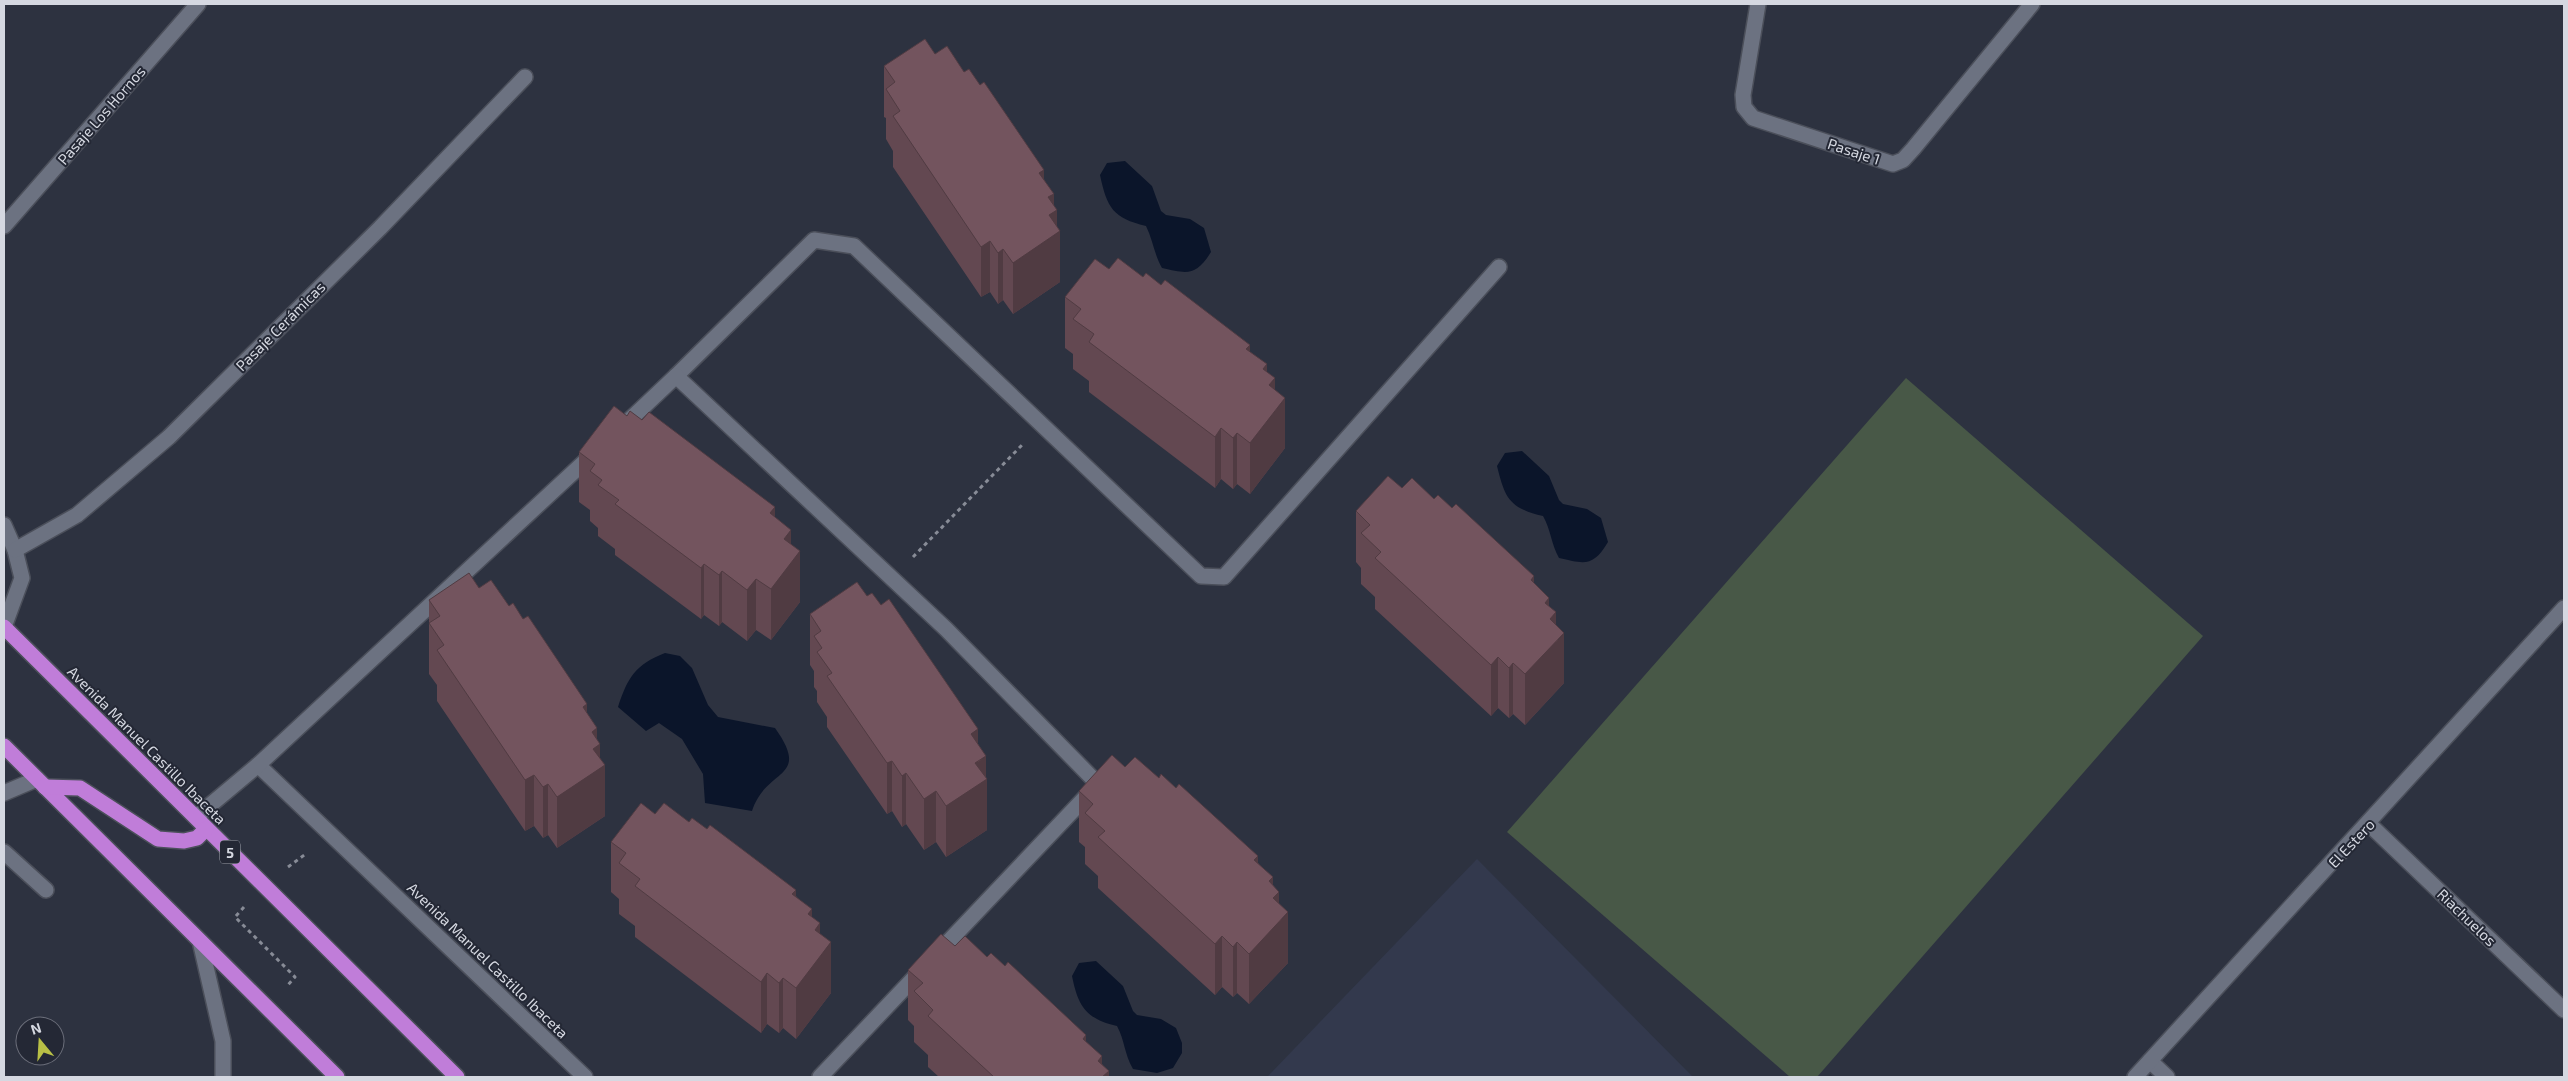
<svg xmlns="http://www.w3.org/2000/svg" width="2568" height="1081" font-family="'Exo 2',sans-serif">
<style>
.built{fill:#33394d}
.green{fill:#485847}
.water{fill:#0b152a}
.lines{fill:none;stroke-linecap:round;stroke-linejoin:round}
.minor-casing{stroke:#4b4f5a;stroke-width:18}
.highway-casing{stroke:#4b4f5a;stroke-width:18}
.path{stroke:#888c97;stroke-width:3;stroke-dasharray:4 4;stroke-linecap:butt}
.minor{stroke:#6c7281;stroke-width:15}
.highway{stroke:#c07dd9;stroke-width:15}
.wall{fill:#634851}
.shaded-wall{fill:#503b42}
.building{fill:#73545e;stroke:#503b42}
.labels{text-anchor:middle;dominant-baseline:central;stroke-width:4;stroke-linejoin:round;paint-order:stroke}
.shield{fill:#242835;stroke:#a0a3ad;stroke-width:1}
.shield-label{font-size:14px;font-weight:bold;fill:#d5d8e1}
.street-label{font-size:15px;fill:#d5d8e1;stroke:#242835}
</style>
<rect width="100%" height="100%" fill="#2d3240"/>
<path class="built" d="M1477,859L1693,1077H1267Z"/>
<path class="green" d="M1906,378L2203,636L1817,1077H1790L1507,832Z"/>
<g class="water">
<path d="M1125,161L1152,186L1161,211L1166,215L1190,219L1204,228L1211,252C1196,276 1188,274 1162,268C1154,254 1153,240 1146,226C1113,218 1107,208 1100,175L1107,163Z"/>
<path d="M1522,451L1549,476L1559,500L1563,504L1587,509L1601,518L1608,542C1593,567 1585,564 1559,558C1551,544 1551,530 1543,516C1509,508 1505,498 1497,466L1505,453Z"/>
<path d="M665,653L680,656L692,668L708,705L718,717L775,728C812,780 766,767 752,811L705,803L703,774L682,739L659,723L646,731L618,707C628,677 635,665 665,653Z"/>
<path d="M1096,961L1123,986L1133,1011L1137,1015L1161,1019L1176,1028L1182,1043V1053L1173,1068L1157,1073L1133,1069C1124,1053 1125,1041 1117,1026C1086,1019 1078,1006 1072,976L1079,963Z"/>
</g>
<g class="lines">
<g class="minor-casing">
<g id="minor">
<path d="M1758,4L1743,95L1744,107L1753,118L1893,164L1903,160L1913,149L2032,4"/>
<path d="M4,226L198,4"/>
<path d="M676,376L814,240L854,246L1201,576L1224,577L1499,267"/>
<path d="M620,429L676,376L946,629L1098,784L820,1077"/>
<path d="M4,525L15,550L22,578L4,627"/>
<path d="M15,550L77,515L169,437L380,228L525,77"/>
<path d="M258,765L585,1077"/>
<path d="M4,793L37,779"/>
<path d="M196,817L258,765L594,453"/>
<path d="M2369,824L2564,1010"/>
<path d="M4,852L46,890"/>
<path d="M200,941L223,1041V1077"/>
<path d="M2150,1061L2167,1077"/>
<path d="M2135,1077L2564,608"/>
</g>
</g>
<g class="highway-casing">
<g id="highway">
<path d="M4,627L457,1077"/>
<path d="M4,746L337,1077"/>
<path d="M45,787L80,788L158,839L184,841L197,838L206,829"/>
</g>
</g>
<g class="path">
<path d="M913,557L1022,445"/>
<path d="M288,867L307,853"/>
<path d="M244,907L235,917L295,977L287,986"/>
</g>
<use href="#minor" class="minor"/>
<use href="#highway" class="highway"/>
</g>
<g class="wall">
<path d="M935,54L964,72L1044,179L1054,206L1057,226L1060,282L1013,314L1003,300L998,304L990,292L981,297L893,167V151L886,139V118L884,117V66Z"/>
<path d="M1109,269L1143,277L1161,285L1250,352L1267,372L1275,390L1285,448L1250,494L1237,484L1233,489L1221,479L1215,488L1089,392V381L1073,369V354L1065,348V297Z"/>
<path d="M579,452L775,518L791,545L800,602L771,640L756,630L747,641L722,622L719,626L704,615L701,619L615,555V549L598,536V528L590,521V510L579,502Z"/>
<path d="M1402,488L1434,499L1534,584L1549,607L1556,624L1564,683L1525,725L1513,714L1509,718L1498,708L1491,716L1375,609V597L1361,584V568L1356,562V511Z"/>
<path d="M479,588L509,606L587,713L597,739L600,759L605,816L557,848L548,835L543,838L534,826L525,831L437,701V685L429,674V600Z"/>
<path d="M867,596L978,744L986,777L987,830L946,857L936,842L924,850L906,824L902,827L892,811L887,814L827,727V717L817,702V691L814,687V671L810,665V614Z"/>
<path d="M1125,767L1159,778L1176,788L1258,863L1273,885L1279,903L1288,963L1249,1004L1237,993L1233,997L1222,987L1215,995L1098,888V876L1085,864V847L1079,842V791Z"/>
<path d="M655,814L689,822L796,896L812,917L820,934L831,993L796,1039L783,1028L779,1033L767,1024L761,1033L635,937V926L619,914V899L611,892V842Z"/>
<path d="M955,946L987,957L1086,1042L1102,1064L1109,1077H939L928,1067V1055L914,1042V1026L908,1020V970Z"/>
</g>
<g class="shaded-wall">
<path d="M1044,170V221L1039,173Z"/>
<path d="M1054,194V212L1057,210V233L1060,231V282L1013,314V263L1048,197Z"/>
<path d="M990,241V292L981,297V247Z"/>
<path d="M1003,249V300L998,304V253Z"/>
<path d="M1250,345V395L1246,349Z"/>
<path d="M1267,364V415L1263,369Z"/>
<path d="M1275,378V411L1285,398V448L1250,494V443L1269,385Z"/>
<path d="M1221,428V479L1215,488V437Z"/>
<path d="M1237,433V484L1233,489V438Z"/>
<path d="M775,507V557L770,513Z"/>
<path d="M791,530V562L800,551V602L771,640V589L784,539Z"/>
<path d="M704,564V615L701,619V568Z"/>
<path d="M722,571V622L719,626V575Z"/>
<path d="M1534,576V627L1531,580Z"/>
<path d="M756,579V630L747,641V590Z"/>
<path d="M1549,598V648L1550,619L1556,612V642L1564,633V683L1525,725V674L1545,603Z"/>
<path d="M1498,657V708L1491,716V665Z"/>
<path d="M1513,663V714L1509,718V668Z"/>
<path d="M587,704V755L583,707Z"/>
<path d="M597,728V746L600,744V768L605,765V816L557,848V797L592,732Z"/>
<path d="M978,729V762L986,756V780L987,779V830L946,857V806L971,734Z"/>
<path d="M892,761V811L887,814V763Z"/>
<path d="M906,773V824L902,827V776Z"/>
<path d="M534,775V826L525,831V780Z"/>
<path d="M548,784V835L543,838V787Z"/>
<path d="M936,791V842L924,850V799Z"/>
<path d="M1258,856V907L1254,860Z"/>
<path d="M1273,877V928L1269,881Z"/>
<path d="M796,890V940L792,894Z"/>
<path d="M1279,892V922L1288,912V963L1249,1004V954L1273,898Z"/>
<path d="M812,909V960L808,914Z"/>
<path d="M820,923V956L831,942V993L796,1039V988L815,930Z"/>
<path d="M1222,936V987L1215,995V944Z"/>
<path d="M1237,942V993L1233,997V947Z"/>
<path d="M767,973V1024L761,1033V982Z"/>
<path d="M783,978V1028L779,1033V983Z"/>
<path d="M1086,1035V1077L1083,1039Z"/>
<path d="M1102,1056V1077L1098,1061Z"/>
<path d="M1109,1071V1077H1102Z"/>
</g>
<g class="building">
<path d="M925,39L935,54L947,46L964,72L969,69L980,85L984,82L1044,170L1039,173L1054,194L1048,197L1057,210L1049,215L1060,231L1013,263L1003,249L998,253L990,241L981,247L893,116L900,111L886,89L895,82L884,66Z"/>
<path d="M1118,258L1143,277L1146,273L1161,285L1165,280L1250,345L1246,349L1267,364L1263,369L1275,378L1269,385L1285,398L1250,443L1237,433L1233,438L1221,428L1215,437L1089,342L1094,334L1073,319L1081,309L1065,297L1095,259L1109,269Z"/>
<path d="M614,406L627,416L630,411L642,420L649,412L775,507L770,513L791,530L784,539L800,551L771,589L756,579L747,590L722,571L719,575L704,564L701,568L615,504L619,500L598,485L602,480L590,471L595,464L579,452Z"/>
<path d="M1388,476L1402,488L1412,478L1434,499L1438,495L1452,508L1456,504L1534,576L1531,580L1549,598L1545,603L1556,612L1550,619L1564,633L1525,674L1513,663L1509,668L1498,657L1491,665L1375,558L1381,552L1361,533L1370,525L1356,511Z"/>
<path d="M469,573L479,588L491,580L509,606L513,603L523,619L528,616L587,704L583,707L597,728L592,732L600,744L593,749L605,765L557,797L548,784L543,787L534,775L525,780L437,650L444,645L429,623L440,616L429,600Z"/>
<path d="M857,582L867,596L872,593L881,605L889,599L978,729L971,734L986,756L975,763L987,779L946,806L936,791L924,799L906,773L902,776L892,761L887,763L827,676L832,673L817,652L822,648L814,636L821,631L810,614Z"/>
<path d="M1112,755L1125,767L1135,757L1159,778L1161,774L1176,788L1179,784L1258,856L1254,860L1273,877L1269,881L1279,892L1273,898L1288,912L1249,954L1237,942L1233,947L1222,936L1215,944L1098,837L1105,831L1085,813L1093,804L1079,791Z"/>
<path d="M641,803L655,814L664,803L689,822L692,818L707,829L710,825L796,890L792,894L812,909L808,914L820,923L815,930L831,942L796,988L783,978L779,983L767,973L761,982L635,886L640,879L619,863L626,853L611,842Z"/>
<path d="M941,934L955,946L965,936L987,957L991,953L1005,966L1008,962L1086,1035L1083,1039L1102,1056L1098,1061L1109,1071L1102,1077H994L928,1016L933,1010L914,991L923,983L908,970Z"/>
</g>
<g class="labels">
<rect class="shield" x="220" y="840.5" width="20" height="23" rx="4"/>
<g class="shield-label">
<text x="230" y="852">5</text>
</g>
<g class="street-label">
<text transform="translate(101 115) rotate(-49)">Pasaje Los Hornos</text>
<text transform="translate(1854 151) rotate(18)">Pasaje 1</text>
<text transform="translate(280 326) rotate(-45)">Pasaje Cerámicas</text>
<text transform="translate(147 745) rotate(45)">Avenida Manuel Castillo Ibaceta</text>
<text transform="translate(2351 843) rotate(-47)">El Estero</text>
<text transform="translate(2467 917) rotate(44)">Riachuelos</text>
<text transform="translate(488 960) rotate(44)">Avenida Manuel Castillo Ibaceta</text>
</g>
</g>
<rect width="2568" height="1081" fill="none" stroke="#d5d8e1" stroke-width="10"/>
<g transform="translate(40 1041) rotate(342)"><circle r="24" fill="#242835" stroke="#6b6e7a"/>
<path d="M0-4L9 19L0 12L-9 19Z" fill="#b9c046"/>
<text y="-8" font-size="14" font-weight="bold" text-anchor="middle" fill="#d5d8e1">N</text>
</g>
</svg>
